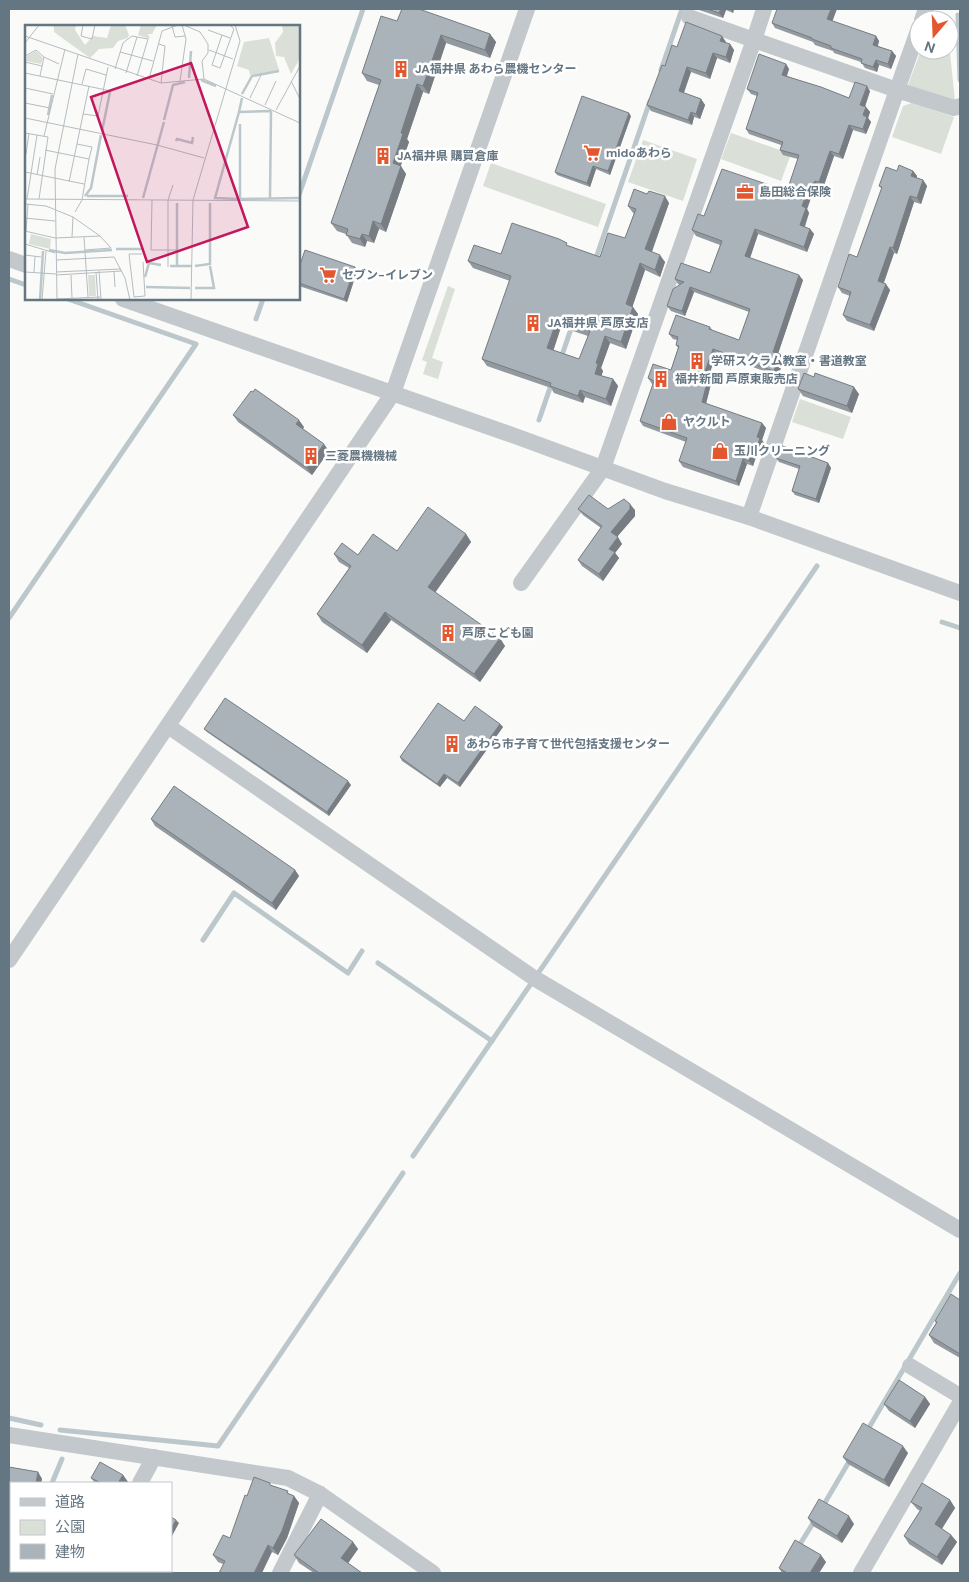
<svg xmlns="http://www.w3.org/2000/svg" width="969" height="1582" font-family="'DM Sans','Noto Sans JP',sans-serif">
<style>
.green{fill:#dadfd7}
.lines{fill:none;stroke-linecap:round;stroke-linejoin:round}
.stream{stroke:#bbc7cb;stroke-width:5}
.minor{stroke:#c3c8cc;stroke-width:16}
.wall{fill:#929a9f;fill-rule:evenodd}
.shaded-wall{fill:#777d82}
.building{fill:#aab3b9;stroke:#777d82;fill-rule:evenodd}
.labels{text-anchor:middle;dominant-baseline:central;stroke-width:5;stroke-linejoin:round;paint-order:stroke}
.poi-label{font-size:12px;font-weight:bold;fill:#657683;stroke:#fff;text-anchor:start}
.inset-river{fill:none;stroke:#bbc7cb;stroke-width:2.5}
.inset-road{fill:none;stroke:#b5bdc2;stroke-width:1}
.view{fill:#c2185b;fill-opacity:0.15;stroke:#c2185b;stroke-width:2.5}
.inset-edge{fill:none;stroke:#657683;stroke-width:2.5}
</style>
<rect width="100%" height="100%" fill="#fafaf8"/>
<g class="green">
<path d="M949,43L955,101L913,91L908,85L921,50H949Z"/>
<path d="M912,103L954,117L941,154L892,137L903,106Z"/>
<path d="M731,133L791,154L781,181L721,159Z"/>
<path d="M643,140L697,159L683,201L628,182Z"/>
<path d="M491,163L606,204L598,227L483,186Z"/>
<path d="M448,286L455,289L432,358L443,362L438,379L423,374L427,362L422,360Z"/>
<path d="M800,399L851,417L843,439L792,422Z"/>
</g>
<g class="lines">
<g class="stream">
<path d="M958,15L960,80"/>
<path d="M661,70L682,9"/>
<path d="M299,195L363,9"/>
<path d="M595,261L650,101"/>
<path d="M9,279L26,285"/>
<path d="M256,319L263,299"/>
<path d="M561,358L572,326"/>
<path d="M539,420L552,382"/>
<path d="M9,618L196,344L68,299"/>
<path d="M942,622L960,628"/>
<path d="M203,940L234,893L348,973L362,951"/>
<path d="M378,963L492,1041"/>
<path d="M413,1156L817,566"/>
<path d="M9,1418L41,1425"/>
<path d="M60,1430L218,1446L403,1173"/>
<path d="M867,1431L960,1273"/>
<path d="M52,1483L62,1459"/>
<path d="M823,1506L850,1460"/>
<path d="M797,1549L815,1520"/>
<path d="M14,1573L15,1571"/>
</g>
<g class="minor">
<path d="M689,17L754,40L764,9"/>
<path d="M922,20L926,9"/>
<path d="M919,28L897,90L954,108L960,106"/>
<path d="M9,259L26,265"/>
<path d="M123,299L515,436L665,491L749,517L960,593"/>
<path d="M521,583L603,468L754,40L897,90L749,517"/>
<path d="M168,726L534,978L960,1230"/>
<path d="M9,960L393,393L527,9"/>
<path d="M910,1366L960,1396"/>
<path d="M9,1435L288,1478L320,1494L433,1573"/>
<path d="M140,1483L154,1457"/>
<path d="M92,1573L93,1571"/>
<path d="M280,1573L320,1494"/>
<path d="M861,1573L960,1403"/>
</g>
</g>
<g class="wall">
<path d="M696,9H734L733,13L726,10L723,18Z"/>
<path d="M397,21L490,34L496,42L490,58L446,43L429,94L423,92L407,139L409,142L400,166L406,174L386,232L379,229L374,243L367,241L365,247L352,243L346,234L337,231L331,223L379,85L367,81L362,73Z"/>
<path d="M832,21L876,36L879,41L878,46L892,51L896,56L891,69L879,65L877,72L865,68L861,62L834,53L833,51L815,45L813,42L775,28L772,23Z"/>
<path d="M726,42L725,43L730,44L734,50L730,63L717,58L710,79L691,72L684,93L701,99L705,105L700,119L694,117L692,125L651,111L647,105L665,66L677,47Z"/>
<path d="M786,64L789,69L787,76L849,98L870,91L865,106L870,112L868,118L871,122L866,134L853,130L843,159L834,156L823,188L819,186L812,195L807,209L809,213L805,227L810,229L814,234L807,252L758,234L750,258L803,280L778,353L780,354L784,359L778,376L716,354L709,375L712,380L706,404L762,423L766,428L762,440L764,443L760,455L757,454L753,466L747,464L739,486L683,467L679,461L686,442L643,426L640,421L653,384H652L648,378L671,370L678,348L676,345L677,340L673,339L669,334L710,327L713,331L739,340L749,312L694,292L685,316L671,311L667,306L680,285L678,284L675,279L710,273L720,245L696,236L692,230L704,216L787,191L798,159L783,155L780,150L781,145L749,134L746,129L757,96L751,94L747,89Z"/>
<path d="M631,116L610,175L596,169L590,187L557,175L555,172Z"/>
<path d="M897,171H913L917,176V178L923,180L927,186L921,204L914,202L897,254L894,253L884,283L890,290L874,331L847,321L843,315L850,296L842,293L838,287L857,257L882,189L879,186Z"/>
<path d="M669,203L652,252L665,262L660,277L645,270L632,307L638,314L626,349L610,343L601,368L603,371L601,376L613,379L618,386L611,406L585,397L583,403L554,393L551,388L487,366L482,359L510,281L473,268L468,261L501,254L569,246L600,257L625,238L634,213H633L628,206ZM561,327L588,336L579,359L553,350Z"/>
<path d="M355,267L357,271L347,302L299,286V268Z"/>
<path d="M798,389L859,394L852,413L803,396Z"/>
<path d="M233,415L304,427L303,429L329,451L312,475L238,422Z"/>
<path d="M776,458L828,463L831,468L819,503L795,495L792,491L799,469L779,462Z"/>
<path d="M578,509L635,510V516L617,537L622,544L615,553L619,558L603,581L582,566L578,560L601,528L583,515Z"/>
<path d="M466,534L471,542L435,593L505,646L480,682L391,620L367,653L322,622L317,614L349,568L339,562L334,554L358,555L397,551Z"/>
<path d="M464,721L500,724L503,727L460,787L447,778L440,787L402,761L400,757Z"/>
<path d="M204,729L351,785L329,816L207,732Z"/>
<path d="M151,819L295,870L299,876L276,910L155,826Z"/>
<path d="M960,1300V1358L934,1343L929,1335L936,1323L935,1321Z"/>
<path d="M925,1397L930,1404L915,1428L889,1411L884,1404Z"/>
<path d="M908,1453L889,1487L848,1464L843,1457Z"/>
<path d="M9,1467L38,1472L42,1479L41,1483H11V1496H9Z"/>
<path d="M123,1475L128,1482V1483H95L91,1478Z"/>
<path d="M273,1486L294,1496L299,1503L287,1538L278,1555L272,1552L223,1564L218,1562L213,1555L230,1538L247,1496Z"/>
<path d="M950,1500L955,1508L942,1529L951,1535L957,1542L942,1565L909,1544L904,1536L920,1511L917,1509L911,1502Z"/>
<path d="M808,1518L854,1524L842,1543L813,1526Z"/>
<path d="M353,1542L358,1549L348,1563L362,1573H314L299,1563L294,1555Z"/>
<path d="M826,1562L819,1573H782L779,1568Z"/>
</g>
<g class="shaded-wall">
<path d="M721,9H724L726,10L723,18L719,13Z"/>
<path d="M730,9H734L733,13Z"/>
<path d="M831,9H837L831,25L827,19Z"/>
<path d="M490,34L496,42L490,58L485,50Z"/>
<path d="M441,35L446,43L429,94L423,86Z"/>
<path d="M722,36L726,42L724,46L720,41Z"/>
<path d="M876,36L879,41L876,50L873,45Z"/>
<path d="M730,44L734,50L730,63L726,57Z"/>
<path d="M892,51L896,56L891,69L888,64Z"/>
<path d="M713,53L717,58L710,79L706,73Z"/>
<path d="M876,60L879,65L877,72L873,67Z"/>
<path d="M786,64L789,69L785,80L782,75Z"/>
<path d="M687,67L691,72L682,97L679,91Z"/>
<path d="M417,84L423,92L407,139L409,142L399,171L393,163L401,133Z"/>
<path d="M867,86L870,91L864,110L860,105Z"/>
<path d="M701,99L705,105L700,119L696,114Z"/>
<path d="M866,107L870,112L868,118L871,122L866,134L863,129V115Z"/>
<path d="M691,112L694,117L692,125L688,120Z"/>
<path d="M629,113L631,116L610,175L608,171Z"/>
<path d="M849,125L853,130L843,159L839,154Z"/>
<path d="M830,151L834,156L823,188L819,182Z"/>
<path d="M401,166L406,174L386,232L381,224Z"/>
<path d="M593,166L596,169L590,187L587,183Z"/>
<path d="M913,171L917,176L915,182L911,176Z"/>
<path d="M923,180L927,186L921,204L917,198Z"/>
<path d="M815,181L819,186L812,195L807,209L809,213L803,230L800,225L802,206L808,190Z"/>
<path d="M665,196L669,203L650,256L645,249Z"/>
<path d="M910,196L914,202L897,254L893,248Z"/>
<path d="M373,221L379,229L374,243L369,236Z"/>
<path d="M755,229L758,234L749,261L745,256Z"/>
<path d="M810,229L814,234L807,252L804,247Z"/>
<path d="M362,234L367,241L365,247L360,239Z"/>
<path d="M890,247L894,253L882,287L878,281Z"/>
<path d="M660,255L665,262L660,277L655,270Z"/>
<path d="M640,263L645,270L631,311L626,304Z"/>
<path d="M355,267L357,271L347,302L344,299Z"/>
<path d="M799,275L803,280L777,357L773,352Z"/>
<path d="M886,284L890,290L874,331L870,325Z"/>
<path d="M690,287L694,292L685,316L682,311Z"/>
<path d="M633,307L638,314L626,349L621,342Z"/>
<path d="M557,320L561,327L552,355L547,348Z"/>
<path d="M605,336L610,343L601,368L603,371L600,381L595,374L596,363Z"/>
<path d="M713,349L716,354L708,379L704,374Z"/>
<path d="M780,354L784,359L778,376L774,371Z"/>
<path d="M709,375L712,380L705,407L702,402Z"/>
<path d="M613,379L618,386L611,406L606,399Z"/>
<path d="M854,387L859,394L852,413L847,406Z"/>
<path d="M580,390L585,397L583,403L578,396Z"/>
<path d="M299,420L304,427L301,431L296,424Z"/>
<path d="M762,423L766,428L762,440L764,443L760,455L756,450L757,437Z"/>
<path d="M324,444L329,451L312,475L307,468Z"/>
<path d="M753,449L757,454L753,466L749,461Z"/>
<path d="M743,459L747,464L739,486L736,481Z"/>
<path d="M828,463L831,468L819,503L816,499Z"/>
<path d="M630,504L635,510V516L615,539L611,532Z"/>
<path d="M466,534L471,542L433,595L428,587Z"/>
<path d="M618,537L622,544L615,553L619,558L603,581L599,574L609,549Z"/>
<path d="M385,612L391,620L367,653L362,645Z"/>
<path d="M500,638L505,646L480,682L474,674Z"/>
<path d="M500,724L503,727L460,787L458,783Z"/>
<path d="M444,774L447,778L440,787L437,784Z"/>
<path d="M348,781L351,785L329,816L327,812Z"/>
<path d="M295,870L299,876L276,910L272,903Z"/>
<path d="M925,1397L930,1404L915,1428L910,1421Z"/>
<path d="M903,1446L908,1453L889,1487L884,1480Z"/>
<path d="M38,1472L42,1479L41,1483H36Z"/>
<path d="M123,1475L128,1482V1483H118Z"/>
<path d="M294,1496L299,1503L287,1538L278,1555L273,1548Z"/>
<path d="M950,1500L955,1508L940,1531L935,1524Z"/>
<path d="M849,1516L854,1524L842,1543L837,1536Z"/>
<path d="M176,1520L179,1523L172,1536L171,1534V1529Z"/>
<path d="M951,1535L957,1542L942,1565L937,1557Z"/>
<path d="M353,1542L358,1549L346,1566L341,1558Z"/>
<path d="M268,1545L272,1552L262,1573H254Z"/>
<path d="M821,1555L826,1562L819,1573H810Z"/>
</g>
<g class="building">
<path d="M402,9H419L490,34L485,50L441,35L423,86L417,84L401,133L403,134L393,163L401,166L381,224L373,221L369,236L362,234L360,239L346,235L348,229L331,223L381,80L362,73L381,16L397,21Z"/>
<path d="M707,9H721L719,13Z"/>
<path d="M777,9H831L827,19L876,36L873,45L892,51L888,64L876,60L873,67L861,63L862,59L831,48V46L812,39V38L772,23Z"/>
<path d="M686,22L722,36L720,41L730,44L726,57L713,53L706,73L687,67L679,91L701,99L696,114L691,112L688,120L647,105L662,65L665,66L672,45L677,47Z"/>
<path d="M759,54L786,64L782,75L821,87L849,98L855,82L867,86L860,105L866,107L863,115L867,117L863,129L849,125L839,154L830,151L819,182L815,181L808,190L802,206L806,208L800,225L810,229L804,247L755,229L745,256L799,275L773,352L780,354L774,371L713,349L704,374L709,375L702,402L762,423L757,437L760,438L756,450L753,449L749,461L743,459L736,481L679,461L687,438L640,421L654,381L648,378L653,364L671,370L679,346L676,345L678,337L669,334L676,315L710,327L709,329L739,340L750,309L690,287L682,311L667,306L673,289L684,282L675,279L681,263L710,273L722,241L692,230L698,214L704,216L722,169L787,191L799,155L780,150L783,142L746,129L758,93L747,89Z"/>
<path d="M582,96L629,113L608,171L593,166L587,183L555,172Z"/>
<path d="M899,165L913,171L911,176L923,180L917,198L910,196L893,248L890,247L878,281L886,284L870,325L843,315L851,292L838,287L849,254L857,257L882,187L879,186L886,167L897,171Z"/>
<path d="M634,189L647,194L649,191L665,196L645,249L660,255L655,270L640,263L626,304L633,307L621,342L605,336L596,363L598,364L595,374L613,379L606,399L580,390L578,396L550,386L551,383L482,359L511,276L468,261L474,245L501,254L512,223L559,239L567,243L566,245L600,257L608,233L625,238L636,209L628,206ZM557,320L590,331L579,359L547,348Z"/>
<path d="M305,250L355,267L344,299L299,283V268Z"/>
<path d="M804,373L814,377L815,373L854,387L847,406L798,389Z"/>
<path d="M255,389L299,420L296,424L324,444L307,468L233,415L251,391L253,392Z"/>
<path d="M780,445L828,463L816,499L792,491L800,466L776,458Z"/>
<path d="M589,495L608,509L624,499L630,504V509L611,532L618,537L609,549L615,552L599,574L578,560L602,526L578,509Z"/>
<path d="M428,507L466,534L428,587L500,638L474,674L385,612L362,645L317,614L351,566L334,554L342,543L358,555L373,534L397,551Z"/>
<path d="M225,698L348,781L327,812L204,729Z"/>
<path d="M438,703L464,721L475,706L500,724L458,783L444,774L437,784L400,757Z"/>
<path d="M174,786L295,870L272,903L151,819Z"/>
<path d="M951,1294L960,1300V1354L929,1335L937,1322L935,1321Z"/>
<path d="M899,1380L925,1397L910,1421L884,1404Z"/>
<path d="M863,1423L903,1446L884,1480L843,1457Z"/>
<path d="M100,1462L123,1475L118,1483H101L91,1478Z"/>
<path d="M9,1467L38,1472L36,1483H11V1491L9,1490Z"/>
<path d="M254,1477L270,1483V1485L288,1491L287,1493L294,1496L282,1531L273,1548L268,1545L254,1573H219L225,1561L213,1555L223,1535L230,1538L245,1495L247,1496Z"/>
<path d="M922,1483L950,1500L935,1524L951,1535L937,1557L904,1536L922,1508L911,1502Z"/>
<path d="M819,1499L849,1516L837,1536L808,1518Z"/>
<path d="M171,1517L176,1520L171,1529Z"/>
<path d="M321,1519L353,1542L341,1558L362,1573H319L294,1555Z"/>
<path d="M795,1540L821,1555L810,1573H787L779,1568Z"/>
</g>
<defs>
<g id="building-bare" transform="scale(1.35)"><path d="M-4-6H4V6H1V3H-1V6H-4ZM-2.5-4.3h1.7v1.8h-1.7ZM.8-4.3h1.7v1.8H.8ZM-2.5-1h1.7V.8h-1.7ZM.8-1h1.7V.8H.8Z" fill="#e4572e" stroke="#fff" stroke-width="2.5" paint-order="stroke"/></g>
<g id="supermarket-bare" transform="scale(1.35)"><path d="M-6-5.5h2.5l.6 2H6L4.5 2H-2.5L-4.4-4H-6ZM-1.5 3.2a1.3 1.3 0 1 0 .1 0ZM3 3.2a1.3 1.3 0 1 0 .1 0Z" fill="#e4572e" stroke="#fff" stroke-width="2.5" paint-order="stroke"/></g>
<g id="office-bare" transform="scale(1.35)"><path d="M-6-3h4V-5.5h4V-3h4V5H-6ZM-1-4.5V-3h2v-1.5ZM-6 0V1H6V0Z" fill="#e4572e" stroke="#fff" stroke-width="2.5" paint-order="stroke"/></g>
<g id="shop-bare" transform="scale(1.35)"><path d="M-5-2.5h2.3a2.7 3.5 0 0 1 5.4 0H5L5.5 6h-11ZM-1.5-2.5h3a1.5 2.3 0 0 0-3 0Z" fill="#e4572e" stroke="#fff" stroke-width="2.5" paint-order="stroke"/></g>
</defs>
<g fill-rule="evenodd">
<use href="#building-bare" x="401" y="69"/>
<use href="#supermarket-bare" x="592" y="153"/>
<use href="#building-bare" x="383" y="156"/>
<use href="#office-bare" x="745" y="192"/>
<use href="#supermarket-bare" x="328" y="275"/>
<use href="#building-bare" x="533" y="323"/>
<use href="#building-bare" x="697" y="361"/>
<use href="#building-bare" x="661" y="379"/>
<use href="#shop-bare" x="669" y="422"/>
<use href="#shop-bare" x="720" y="451"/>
<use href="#building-bare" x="311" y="456"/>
<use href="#building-bare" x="448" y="633"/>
<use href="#building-bare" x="452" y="744"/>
</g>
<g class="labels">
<g class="poi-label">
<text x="415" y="69">JA福井県 あわら農機センター</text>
<text x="606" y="153">midoあわら</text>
<text x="397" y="156">JA福井県 購買倉庫</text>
<text x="759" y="192">島田総合保険</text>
<text x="342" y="275">セブン-イレブン</text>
<text x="547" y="323">JA福井県 芦原支店</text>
<text x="711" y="361">学研スクラム教室・書道教室</text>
<text x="675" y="379">福井新聞 芦原東販売店</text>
<text x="683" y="422">ヤクルト</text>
<text x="734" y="451">玉川クリーニング</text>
<text x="325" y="456">三菱農機機械</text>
<text x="462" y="633">芦原こども園</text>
<text x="466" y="744">あわら市子育て世代包括支援センター</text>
</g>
</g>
<g transform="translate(25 25)">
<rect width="275" height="275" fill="#fafaf8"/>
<path d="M244,13L254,45L225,50L224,45L212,41L219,17ZM11,26L18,33L16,39L1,36L2,31ZM6,209L26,214L25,224L4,219ZM63,250H70L71,271H64Z" fill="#dadfd7"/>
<path d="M25,0H51L50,5L60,20L68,11L82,13L86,0H100L104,10L103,13L93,16L88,23L74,24L65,33L29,7V2ZM116,0H132L127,9H123L125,14L113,10ZM257,0H275V33L266,49L259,32L251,31L250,18L258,7Z" fill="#dadfd7"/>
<path class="inset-river" d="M164,53L166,26M176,55L191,61M217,69L227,51L254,46M217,73L214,87L246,86M214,87L190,173L214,174M23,90L27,70M139,95L148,60L160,57M215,99V174L275,173M77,106L85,67M151,116L152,114L167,118L168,112M60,171L66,163L76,110M62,171H103M118,173L139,97M245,173L246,86M91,224H119M24,225L40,228L87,225M145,241H167M152,241V178M170,241L185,239V178M120,252L124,238L136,240M121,262L165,263M170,263H189L185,241M15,275L18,226"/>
<path class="inset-road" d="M58,0L56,11L67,14L70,0M159,0L175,7L183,19V28L177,36L179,54M147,1L150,12L160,11M183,5L205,13M197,10L187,40L195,43L209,4L205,0M0,11L136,58L179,54L275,98M0,18L14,0M134,19L140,21L136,58M184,25L208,34M95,27L128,36M0,31L11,25L19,32L15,51M19,32L34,39M0,37L17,41M90,44L98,18L107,11L123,14L112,51M0,48L86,66M101,48L112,12M124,54L137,6L153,0M155,56L161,14L157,0M266,56L275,74M57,59L61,44L81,50M0,63L28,69M225,73L236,50M0,78L25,83M240,80L251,56M251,85L275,41M58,89L73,91L83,42M0,93L132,120L179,133M0,108L23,112L14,174M19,111L40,24M20,125L64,134L67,122L52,119M1,129L4,108M0,147L59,159M12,150L15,132M44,157L64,61M0,174L275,176M2,174L12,110M127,175L126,225H143V175L148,160M0,179L21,181L48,192M50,187L57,175L64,134M0,193L30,196M0,206L30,213L75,211L48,192L47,212M1,206L3,179M59,212L63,272M0,219L30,228M60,225L86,223L75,211M117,229H104L109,272L120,271L118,237M0,230L16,232M31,235L89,232L100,253L105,275M143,242V225H151M74,246L76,275M89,246L90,262M0,247L31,249M9,247L10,231M31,247L96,244M71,247L73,275M31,250L97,246M46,250L47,273M32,274L75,272M17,275L21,226M32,275L30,144L53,29M166,275L168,175L215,16L210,0"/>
<path class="view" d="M166,38L223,202L122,237L66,72Z"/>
<rect width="275" height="275" class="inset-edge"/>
</g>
<rect width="969" height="1582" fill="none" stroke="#657683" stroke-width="20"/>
<rect x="10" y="1482" width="162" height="90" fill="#ffffff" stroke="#c1c8cd"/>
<rect x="20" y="1498" width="25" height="8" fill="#c3c8cc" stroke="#c1c8cd"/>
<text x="55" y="1507" font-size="15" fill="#657683">道路</text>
<rect x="20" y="1520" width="25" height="15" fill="#dadfd7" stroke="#c1c8cd"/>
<text x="55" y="1532" font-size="15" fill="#657683">公園</text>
<rect x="20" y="1544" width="25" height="15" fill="#aab3b9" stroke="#c1c8cd"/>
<text x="55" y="1557" font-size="15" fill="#657683">建物</text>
<g transform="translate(934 35) rotate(199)"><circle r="24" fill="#ffffff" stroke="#c1c8cd"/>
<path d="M0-4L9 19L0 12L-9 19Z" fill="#e4572e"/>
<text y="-8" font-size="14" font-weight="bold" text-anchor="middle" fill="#657683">N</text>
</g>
</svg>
